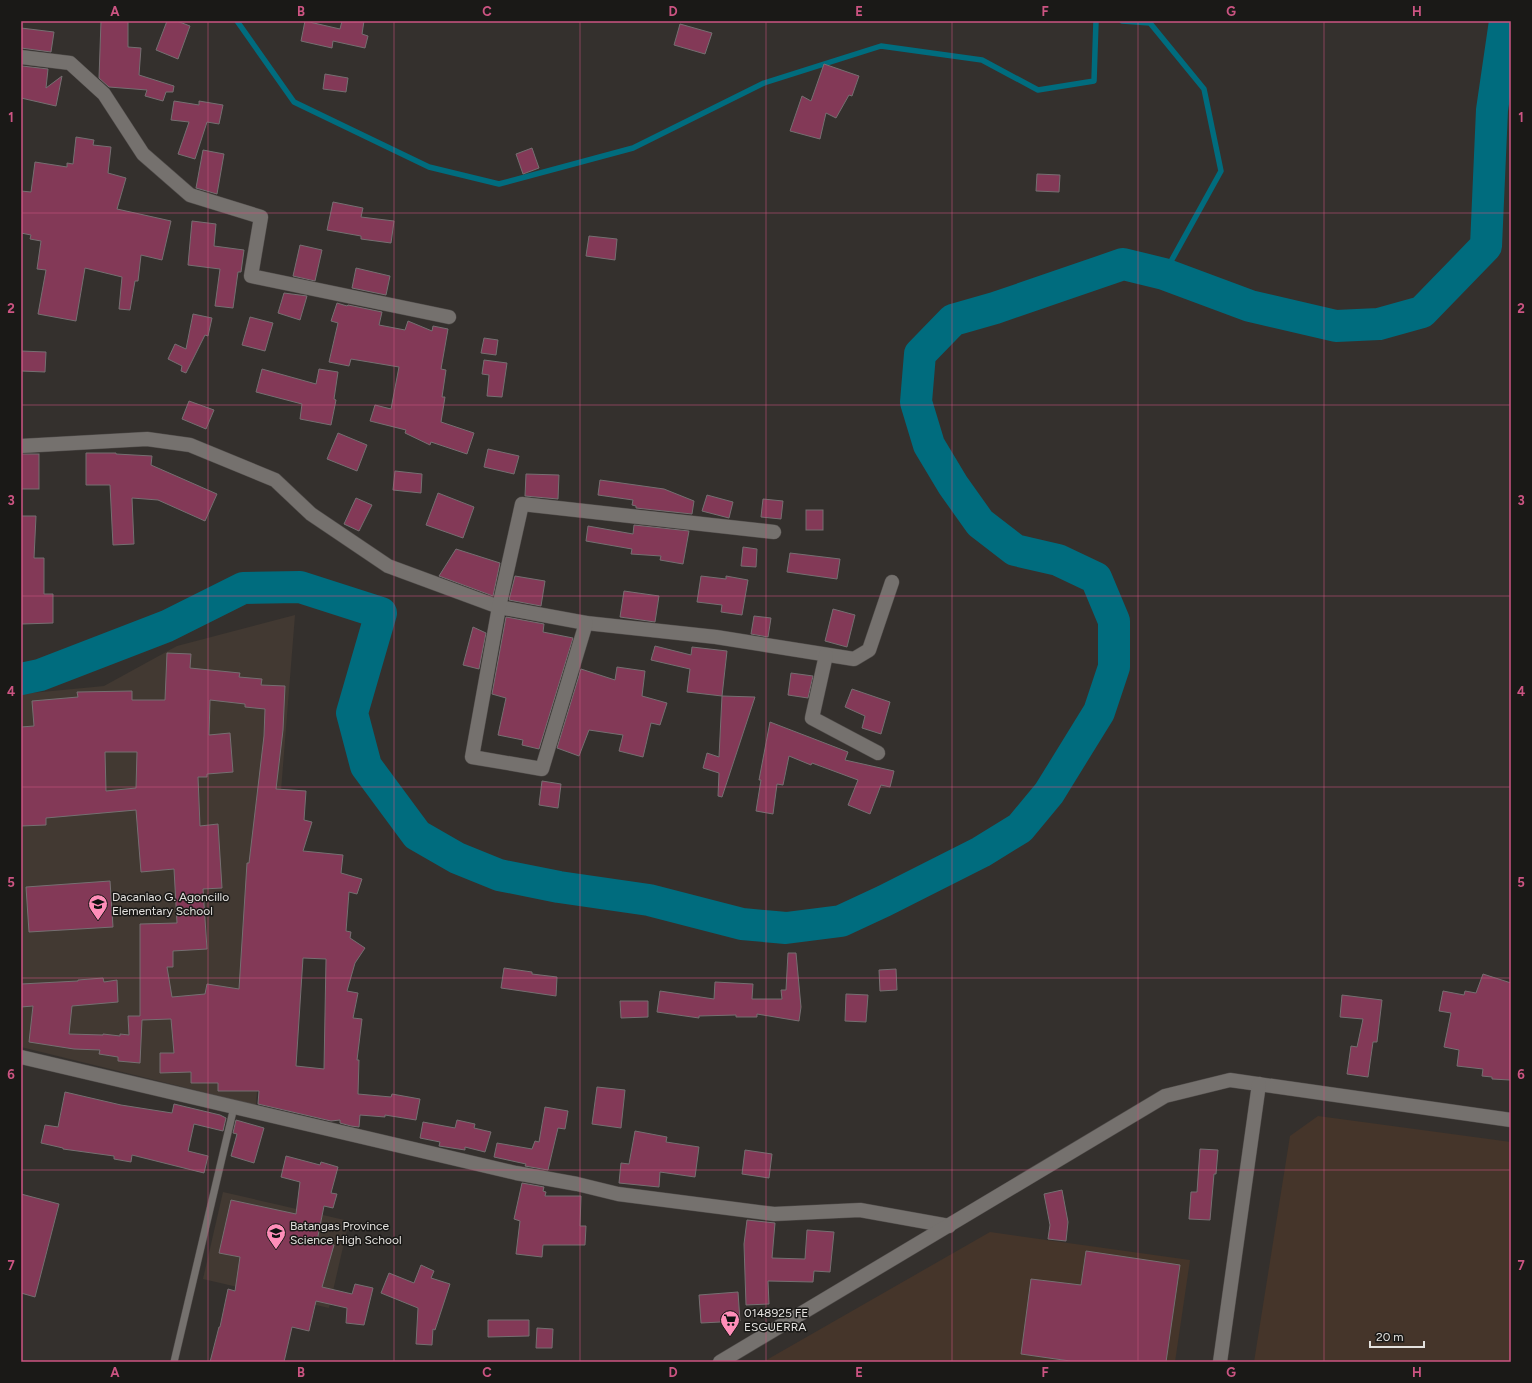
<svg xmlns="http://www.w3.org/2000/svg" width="1532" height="1383" font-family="Figtree,sans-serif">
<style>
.built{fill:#423932}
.industrial{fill:#45352a}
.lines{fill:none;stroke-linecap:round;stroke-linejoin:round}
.stream{stroke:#006c7e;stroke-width:5.5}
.river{stroke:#006c7e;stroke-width:32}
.building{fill:#833957;stroke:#756f71;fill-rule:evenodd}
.lane-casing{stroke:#504c4a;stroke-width:8}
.street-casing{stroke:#504c4a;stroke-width:15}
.lane{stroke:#75716e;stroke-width:7}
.street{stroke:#75716e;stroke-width:14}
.grid{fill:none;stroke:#cc5482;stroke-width:1;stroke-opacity:0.55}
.labels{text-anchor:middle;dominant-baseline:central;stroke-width:3;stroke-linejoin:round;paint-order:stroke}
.poi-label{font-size:12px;fill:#e3e1de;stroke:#1a1917;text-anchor:start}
.neatline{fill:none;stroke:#cc5482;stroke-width:1.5}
.grid-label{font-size:13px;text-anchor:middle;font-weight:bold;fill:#cc5482}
</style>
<rect width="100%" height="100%" fill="#34302d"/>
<g class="built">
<path d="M295,615L256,1105L21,1047V694L104,686L177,646Z"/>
<path d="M223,1192L349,1221L329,1308L203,1279Z"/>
</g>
<g class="industrial">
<path d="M1318,1116L1511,1142V1362H1254L1290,1136Z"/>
<path d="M990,1232L1190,1260L1175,1362H763Z"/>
</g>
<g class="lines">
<g class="stream">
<path d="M237,21L294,102L429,167L499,184L633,148L764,83L881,46L982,60L1038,90L1094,81L1096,21"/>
<path d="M1122,21L1150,23L1204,89L1221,171L1164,274"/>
</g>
<path class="river" d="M21,679L40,675L167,626L243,588L300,587L381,613L352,713L366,766L417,835L457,858L499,875L559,887L649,900L742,924L786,928L841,921L884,901L981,852L1020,828L1049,793L1099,712L1114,667V621L1096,578L1058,560L1015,550L980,523L953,485L929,445L916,402L920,354L953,320L995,308L1123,264L1164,274L1250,306L1336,326L1379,324L1422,312L1486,246L1492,110L1505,21"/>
</g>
<g class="building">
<path d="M101,21H128V47L141,48L139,75L174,86L173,92H166L163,101L145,96L147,90L109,87L99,78Z"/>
<path d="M167,21H177L190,26L178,59L156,50Z"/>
<path d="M305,21L340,29L342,21H364L362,34L368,36L365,48L333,41L332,48L301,41Z"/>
<path d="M680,24L712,33L705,54L674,45Z"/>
<path d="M21,28L54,32L51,52L21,48Z"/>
<path d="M824,64L859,76L852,96L849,95L836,118L826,113L820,139L790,131L802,96L811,101Z"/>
<path d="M22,66L48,69L46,88L62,76L56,106L21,98Z"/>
<path d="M325,74L348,78L346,92L323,89Z"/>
<path d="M174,101L199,105V101L223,105L219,124L207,122L195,159L178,154L189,122L171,120Z"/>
<path d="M76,137L94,140L93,145L111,147L108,173L126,178L117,209L171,221L162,260L141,255L138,281H135L130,310L119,309L122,277L85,268L76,321L38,314L46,270L37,269L41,241L30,239L31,235L21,233V191L31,192L35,162L67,167V163L73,164Z"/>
<path d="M532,148L539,168L523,174L516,154Z"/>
<path d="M203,150L224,154L217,194L196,188Z"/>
<path d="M1037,174L1060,175L1059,192L1036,191Z"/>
<path d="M333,202L363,208L361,217L394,221L391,243L361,239V236L327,230Z"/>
<path d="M192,221L216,224L214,246L244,250L241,272H238L233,308L215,306L220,269L188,265Z"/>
<path d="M589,236L617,239L615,260L586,256Z"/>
<path d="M300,245L322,250L315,281L293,276Z"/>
<path d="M356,268L390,276L386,295L352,288Z"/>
<path d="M284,293L307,296L300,320L278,313Z"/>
<path d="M337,303L347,306L348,305L382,312L379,325L405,330L408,321L432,331L433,326L448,329L441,369L446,370L442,397H445L441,422L474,433L467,454L431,442L430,445L405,433L406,430L370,421L375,405L391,409L399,367L351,359L349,366L329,362L338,323L331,321Z"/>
<path d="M193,314L212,318L208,336L205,335L186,373L181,371L182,366L168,359L175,344L186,349Z"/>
<path d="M250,317L273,323L265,351L242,345Z"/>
<path d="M484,338L498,340L496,355L481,353Z"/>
<path d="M21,351L46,352L45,372L21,371Z"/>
<path d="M484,360L507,363L502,397L487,396L489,375L482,374Z"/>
<path d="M262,369L316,384L319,369L338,372L334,399L336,400L331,425L300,419L302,404L256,392Z"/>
<path d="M189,401L214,410L206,429L182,419Z"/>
<path d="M338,433L367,445L357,471L327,459Z"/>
<path d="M488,449L519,456L514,474L484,467Z"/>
<path d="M86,453H116V454L152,456L151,465L217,494L205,521L158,500L132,498L134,544L113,545L110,485H86Z"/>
<rect x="21" y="454" width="18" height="35"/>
<path d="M395,471L422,474L421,493L393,490Z"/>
<path d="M526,474L559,475L558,499L525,496Z"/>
<path d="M600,480L664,489L694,501L692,514L636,508V506L632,505L633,500L598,495Z"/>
<path d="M438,493L474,507L463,538L426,525Z"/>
<path d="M707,495L733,502L729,518L702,511Z"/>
<path d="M356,498L372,505L359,531L344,524Z"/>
<path d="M763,499L783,501L781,519L761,517Z"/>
<rect x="806" y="510" width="17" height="20"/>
<path d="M21,516H36L34,558H44V594H53V623L22,624Z"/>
<path d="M634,525L689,531L683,564L660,560L661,556L631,554L632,549L586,541L588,526L633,534Z"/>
<path d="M743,547L757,549L756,567L741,566Z"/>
<path d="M456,549L500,563L493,596L439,576Z"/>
<path d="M790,553L840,559L837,579L787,572Z"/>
<path d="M515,576L545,581L541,606L509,600Z"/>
<path d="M701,576L726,579V576L748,580L742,615L721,612L722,605L697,602Z"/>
<path d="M624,591L659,596L655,622L620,617Z"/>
<path d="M833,609L855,615L847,647L825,641Z"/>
<path d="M754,616L771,618L768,637L751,634Z"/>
<path d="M506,617L544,624L543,632L573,638L539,749L522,745L523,740L498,735L506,698L492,694Z"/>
<path d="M473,627L486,633L479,669L463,665Z"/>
<path d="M655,646L691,655L692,647L727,651L722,696L687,692L690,669L651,660Z"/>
<path d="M167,653L191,654L190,668L240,673L239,677L262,679L261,685L285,686L283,730L276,789L306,791L304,820L312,822L303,851L343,855L341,873L362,879L357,894L349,892L346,931L351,932L350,938L365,948L355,963L347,991L358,993L353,1018L362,1019L357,1060H359L358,1094L391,1097L392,1094L420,1099L416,1120L385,1115V1117L360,1115L359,1127L351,1126L340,1123V1120L331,1121L258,1104L259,1091H218V1083H191V1072L160,1073V1053H174L171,1019L142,1020L140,1063L118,1061V1057L99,1054L100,1050L74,1049L29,1042L33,1006L21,1007V984L78,981V980L103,978L104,982L117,980L118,1002L72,1006L69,1034L103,1035V1034L120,1036V1034L129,1035L128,1016H140V924L177,923L174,869L141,872L136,810L46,818V825L21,826V727L34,726L32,701L78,697L77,692L132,691V700H165ZM210,700L245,704V707L265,709L264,736L249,863H247L239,989L207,984L205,994L172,997L167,967H173V951L207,949L203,889L222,888L218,824L200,826L198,777H207V774L233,772L230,733L209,735ZM105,752H137L136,788L106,791ZM303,958L326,959L324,1069L296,1066Z"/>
<path d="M617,667L645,671L642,696L667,703L660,725L651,723L643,757L619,751L623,735L589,730L579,756L557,748L581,669L615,680Z"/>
<path d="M791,673L813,676L808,698L788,695Z"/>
<path d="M852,689L890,702L881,734L862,728L865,716L845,707Z"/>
<path d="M722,696L755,697L722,797L718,796L719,773L703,768L707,753L719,757Z"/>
<path d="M770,722L848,752L845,760L894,771L890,787L881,785L870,814L848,805L858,780L812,763L811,765L789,756L783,785L777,784L773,814L756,811L761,780H759Z"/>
<path d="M542,781L561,784L558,808L539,805Z"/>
<path d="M110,881L113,927L29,932L26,887Z"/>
<path d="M788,953H796L801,1007L799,1021L757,1014V1017H736V1015L699,1016V1018L657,1012L660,991L714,999L715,982L753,984L752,999H782L781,990H786Z"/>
<path d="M504,968L532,972V974L557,977L556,996L501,988Z"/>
<path d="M896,969L897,990L880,991L879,970Z"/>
<path d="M1483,974L1511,983L1510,1080L1492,1079V1077L1482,1076L1483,1069L1457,1066L1459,1050L1444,1047L1451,1013L1439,1011L1443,991L1464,995L1465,991L1476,993Z"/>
<path d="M846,994L868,995L866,1022L845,1021Z"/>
<path d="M1342,995L1382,1000L1377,1042H1373L1368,1077L1347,1074L1351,1046L1357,1047L1363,1019L1340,1017Z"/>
<path d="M620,1001H648V1017L621,1018Z"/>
<path d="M597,1087L625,1090L621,1128L592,1124Z"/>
<path d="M65,1092L121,1105L172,1113L174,1104L220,1115L226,1118L223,1131L194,1124L188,1151L208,1156L204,1173L132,1155L131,1162L114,1159V1156L63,1149V1148L41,1143L45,1125L58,1127Z"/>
<path d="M545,1107L568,1111L565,1129L558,1128L548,1170L525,1166L526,1164L494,1157L497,1143L532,1149L535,1141L539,1142Z"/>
<path d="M236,1120L264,1128L254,1163L231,1156L237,1134L233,1133Z"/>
<path d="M457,1120L475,1124L474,1128L491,1132L485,1152L465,1147V1150L439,1146L440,1142L420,1138L423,1122L455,1128Z"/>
<path d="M635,1131L667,1137L666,1142L699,1147L695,1177L660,1172L659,1187L619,1183L621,1163L629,1164Z"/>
<path d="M1200,1149L1218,1150L1216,1174H1214L1210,1220L1189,1219L1191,1192H1197Z"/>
<path d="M745,1150L772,1154L769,1178L742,1174Z"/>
<path d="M286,1156L320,1165L321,1162L338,1167L331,1193L337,1194L333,1208L324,1206L317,1241L334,1245L322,1287L352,1294L355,1284L373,1288L364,1325L346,1323L347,1308L316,1301L309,1331L292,1327L284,1362H210L219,1327H220L228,1289L235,1291L240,1257L219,1253L231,1200L296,1214L300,1182L281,1177Z"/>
<path d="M522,1183L544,1187L543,1191L546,1192L545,1196H581L580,1226H586L585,1245H543L542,1257L516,1254L520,1221L514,1219Z"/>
<path d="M1062,1190L1068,1222L1066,1241L1048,1239L1050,1225L1044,1194Z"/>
<path d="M21,1194L59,1204L35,1297L21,1293Z"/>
<path d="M747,1220L775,1223L772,1258L805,1259L807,1230L834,1232L830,1272L814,1271L813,1282L768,1281L769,1304L746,1305L744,1244Z"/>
<path d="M1086,1251L1180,1265L1166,1362H1070V1361L1021,1354L1031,1279L1081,1285Z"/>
<path d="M421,1265L434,1271L431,1278L450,1284L435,1330L433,1329L432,1345L416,1344L418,1308L381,1293L389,1273L414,1283Z"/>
<path d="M738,1292L740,1321L701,1323L699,1295Z"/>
<path d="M488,1320H529V1336L488,1337Z"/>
<path d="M537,1328L553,1329L552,1348H536Z"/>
</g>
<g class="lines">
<g class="lane-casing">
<path id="lane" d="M174,1362L234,1107"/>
</g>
<g class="street-casing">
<g id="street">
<path d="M21,57L70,63L104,94L143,154L190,195L261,217L251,276L449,317"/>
<path d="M21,446L147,439L190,445L275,480L311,514L388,566L499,607L586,623L716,637L854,659L869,650L892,582"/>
<path d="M586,623L542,769L472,757L499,607L522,504L774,532"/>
<path d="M826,655L812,718L878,753"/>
<path d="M21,1057L516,1173L577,1184L618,1194L774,1214L860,1210L949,1226"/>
<path d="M720,1362L1165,1096L1230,1080L1511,1120"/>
<path d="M1220,1362L1259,1084"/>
</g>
</g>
<use href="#lane" class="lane"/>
<use href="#street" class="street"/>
</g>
<path class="grid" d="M208,21V1362M394,21V1362M580,21V1362M766,21V1362M952,21V1362M1138,21V1362M1324,21V1362M21,213H1511M21,405H1511M21,596H1511M21,787H1511M21,978H1511M21,1170H1511"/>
<defs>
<g id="school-pin" transform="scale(1)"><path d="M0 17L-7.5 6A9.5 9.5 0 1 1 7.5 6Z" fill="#ff8eb9" stroke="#1a1917"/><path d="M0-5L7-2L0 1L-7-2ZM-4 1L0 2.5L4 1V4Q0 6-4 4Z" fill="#111"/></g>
<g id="supermarket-pin" transform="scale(1)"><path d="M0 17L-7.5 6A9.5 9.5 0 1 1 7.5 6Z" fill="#ff8eb9" stroke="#1a1917"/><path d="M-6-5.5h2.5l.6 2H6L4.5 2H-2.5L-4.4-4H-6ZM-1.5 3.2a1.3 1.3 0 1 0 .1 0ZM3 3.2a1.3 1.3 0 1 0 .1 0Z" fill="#111"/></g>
</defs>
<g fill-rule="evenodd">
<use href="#school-pin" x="98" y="904"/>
<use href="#school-pin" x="276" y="1233"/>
<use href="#supermarket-pin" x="730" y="1320"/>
</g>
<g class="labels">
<g class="poi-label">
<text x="112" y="897">Dacanlao G. Agoncillo<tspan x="112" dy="14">Elementary School</tspan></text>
<text x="290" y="1226">Batangas Province<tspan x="290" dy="14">Science High School</tspan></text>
<text x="744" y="1313">0148925 FE<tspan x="744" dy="14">ESGUERRA</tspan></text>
</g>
</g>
<rect width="1532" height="1383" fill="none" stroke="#1a1917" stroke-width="44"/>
<path d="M1370 1341v6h54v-6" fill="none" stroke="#e3e1de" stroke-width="2"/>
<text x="1376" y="1341" font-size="12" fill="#e3e1de" stroke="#1a1917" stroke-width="3" paint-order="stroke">20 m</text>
<rect x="22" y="22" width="1488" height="1339" class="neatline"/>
<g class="grid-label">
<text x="115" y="16">A</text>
<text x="301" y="16">B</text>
<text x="487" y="16">C</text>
<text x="673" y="16">D</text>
<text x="859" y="16">E</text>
<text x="1045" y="16">F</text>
<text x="1231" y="16">G</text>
<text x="1417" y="16">H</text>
<text x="11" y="122">1</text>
<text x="1521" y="122">1</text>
<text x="11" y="313">2</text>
<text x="1521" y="313">2</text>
<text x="11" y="505">3</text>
<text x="1521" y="505">3</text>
<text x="11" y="696">4</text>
<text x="1521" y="696">4</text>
<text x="11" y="887">5</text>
<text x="1521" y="887">5</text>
<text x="11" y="1079">6</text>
<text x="1521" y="1079">6</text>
<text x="11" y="1270">7</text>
<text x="1521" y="1270">7</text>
<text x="115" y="1377">A</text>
<text x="301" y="1377">B</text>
<text x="487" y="1377">C</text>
<text x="673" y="1377">D</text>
<text x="859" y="1377">E</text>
<text x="1045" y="1377">F</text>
<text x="1231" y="1377">G</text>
<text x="1417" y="1377">H</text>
</g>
</svg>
